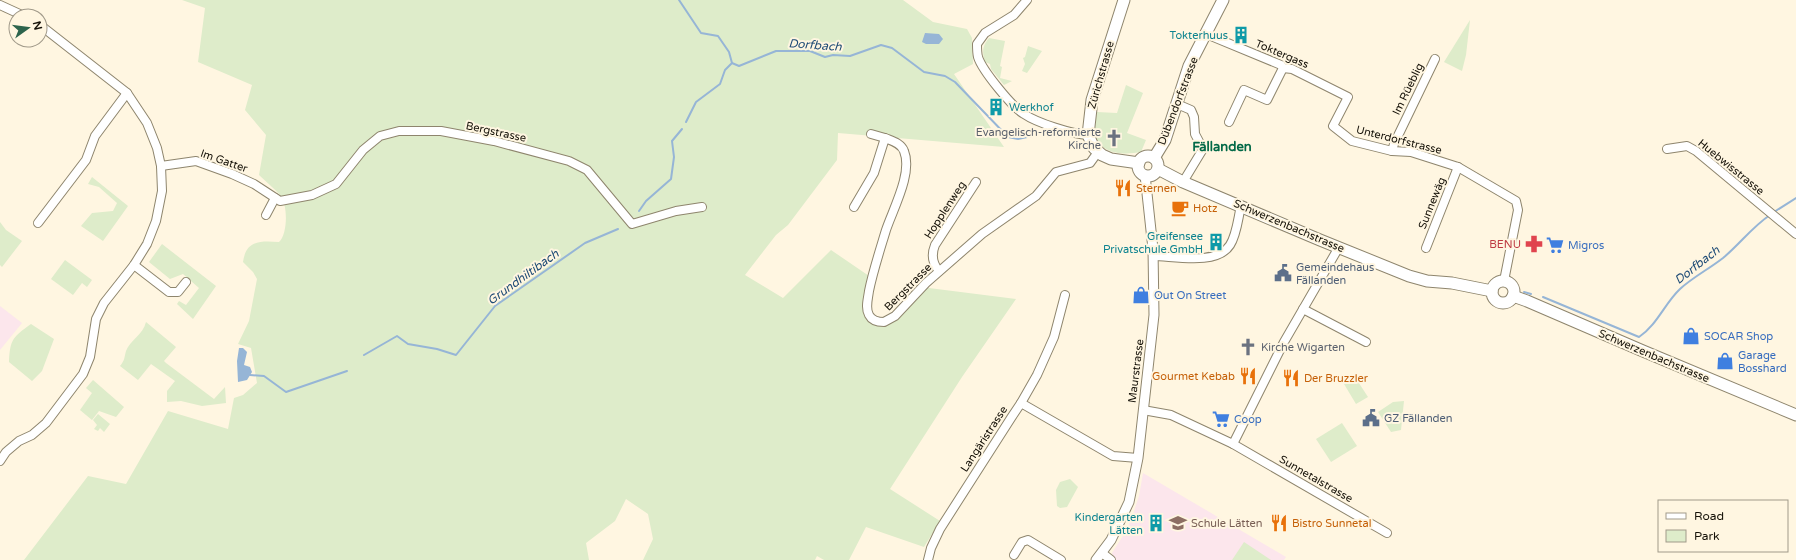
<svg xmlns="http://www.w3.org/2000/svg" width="1796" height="560" font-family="'Varela Round',sans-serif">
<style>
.education{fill:#fce6ec}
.green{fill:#deecca}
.water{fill:#96b5d6}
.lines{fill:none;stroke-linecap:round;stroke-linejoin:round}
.stream{stroke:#96b5d6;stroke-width:2}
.minor-casing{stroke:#8e856d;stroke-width:10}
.tertiary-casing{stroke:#8e856d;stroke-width:11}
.secondary-casing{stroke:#8e856d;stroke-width:13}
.minor{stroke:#fff;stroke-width:8}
.tertiary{stroke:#fff;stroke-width:9}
.secondary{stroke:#fff;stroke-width:11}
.labels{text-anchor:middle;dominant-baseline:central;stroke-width:4;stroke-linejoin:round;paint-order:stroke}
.culture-label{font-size:11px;fill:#0d838f;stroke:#fff6e1;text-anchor:end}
.street-label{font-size:11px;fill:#151108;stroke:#fff6e1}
.worship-label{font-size:11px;fill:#5b616d;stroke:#fff6e1;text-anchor:end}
.food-label{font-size:11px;fill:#c56008;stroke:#fff6e1;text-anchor:start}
.health-label{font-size:11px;fill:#be3a42;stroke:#fff6e1;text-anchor:end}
.shop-label{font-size:11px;fill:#366cbe;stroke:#fff6e1;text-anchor:start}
.service-label{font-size:11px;fill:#4e5e75;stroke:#fff6e1;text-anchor:start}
.education-label{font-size:11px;fill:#785e54;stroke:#fff6e1;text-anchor:start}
.water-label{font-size:12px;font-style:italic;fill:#1d4a75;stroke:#fff6e1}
.quarter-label{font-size:13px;font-weight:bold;fill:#006846;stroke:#fff6e1}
</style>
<rect width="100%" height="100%" fill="#fff6e1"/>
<g class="education">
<path d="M0,306L22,323L0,350Z"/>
<path d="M1143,473L1286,557L1284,560H1116L1113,558L1112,553L1126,531L1133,514L1139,496Z"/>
</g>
<g class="green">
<path d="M182,0H903L933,22L967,29L972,38L973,64L954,74L1004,147L838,133L837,160L788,225L776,235L745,275L783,298L831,250L872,278L867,305L874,320L891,317L921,287L1016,299L962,377L890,489L940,521L924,547L866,527L849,560H824L817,556L815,560H643L653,539L648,514L626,499L615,521L586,543L589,560H24L88,476L126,484L168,411L228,429L234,398L243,395L257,383L251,348L238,344L249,321L257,279L253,272L243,262C246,240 260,241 279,242C288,234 288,204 280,195C274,188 266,182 259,175L266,135L245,110L252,85L198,62L205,8Z"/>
<path d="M1470,20L1466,55L1462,71L1444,62Z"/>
<path d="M989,38L1005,41L1000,66L1002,67L1000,78L1012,81L1004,85L991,69L990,64L985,62C982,52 982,46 989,38Z"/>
<path d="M1028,46L1042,51L1027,73L1022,71L1025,64L1023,58L1025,57Z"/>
<path d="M1126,85L1143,93L1127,133L1146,140L1141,152C1125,155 1100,155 1096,135C1094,127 1096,119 1097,112L1117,113Z"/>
<path d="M92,177L128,206L103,241L81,226L92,213L113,211L117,203L99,187L88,184Z"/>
<path d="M0,222L6,230L22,241L2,267L0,265Z"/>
<path d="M162,244L216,286L193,319L177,304L179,301L186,305L199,288L183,274L170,279L149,262Z"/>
<path d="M65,260L92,280L87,287L82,283L73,295L51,279Z"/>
<path d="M146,322L176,347L164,361L166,363L214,399L225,387L226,403L202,406L181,401L167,402V391L175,381L151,364L138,380L120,366C125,360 124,358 126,351C130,340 143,335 146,322Z"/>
<path d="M31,324L54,339L42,371L32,381L9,362C10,339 13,337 31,324Z"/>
<path d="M1355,377L1368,397L1356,404L1344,384Z"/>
<path d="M93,380L124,407L116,417L99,411L92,420L80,410L92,393L86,388Z"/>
<path d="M1404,401L1401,430L1391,432L1378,412L1393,402Z"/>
<path d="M98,414L110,424L104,432L100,428L98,431L94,429L97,425L93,420Z"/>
<path d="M1342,423L1357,446L1331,462L1316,439Z"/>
<path d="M1070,479L1078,487L1067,507L1060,508L1057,506L1056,490L1060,482Z"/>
<path d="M1244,542L1271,560H1232Z"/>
</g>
<g class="water">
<path d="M925,33L939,34L943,39L939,44H926L922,42Z"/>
<path d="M239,348H243L247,352L244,365L250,367L252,372L247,380L238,382L237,361Z"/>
</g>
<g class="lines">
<g class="stream">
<path d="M679,0L701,33L718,36L729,52L732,63"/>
<path d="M732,63L739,66L776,51H810L825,57L833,55L850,56L881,45L892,48L924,72L945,76L955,82L1008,137L1018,139L1032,136"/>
<path d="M686,122L696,102L720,84L725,70L732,63"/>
<path d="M639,211L646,201L671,179L674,157L672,141L682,129"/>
<path d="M1774,212L1796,198"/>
<path d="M1524,292L1531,294"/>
<path d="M1543,297L1639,337C1657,325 1665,303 1680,289C1693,277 1709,269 1723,258C1740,244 1752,227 1770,215"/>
<path d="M364,355L397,336L408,344L437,349L456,355L495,306L585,243L618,229"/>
<path d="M250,375L264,376L286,392L347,371"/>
</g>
<g class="minor-casing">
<g id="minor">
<path d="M1027,0L1014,15L985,33L977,44C977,48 977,53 978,57C982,70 1012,107 1024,114C1037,123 1072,134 1088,135"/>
<path d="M0,5L24,16"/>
<path d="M1206,34L1281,65L1283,68L1292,69L1348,97L1333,126L1352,141L1392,151L1411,152L1458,167L1516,201L1518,210L1504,281"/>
<path d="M1177,104L1191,110L1194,117L1195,134L1203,149L1183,182"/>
<path d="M1229,122L1244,90L1267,100L1283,68"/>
<path d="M871,134L885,138"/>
<path d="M1667,149L1687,146L1696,151L1796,234"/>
<path d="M1392,151L1394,144L1435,59"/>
<path d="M161,166L196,161L232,174L254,184L280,201L312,195L336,184L363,150L380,136L399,131H441L494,141L569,161L587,170L632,224L676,211L702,207"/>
<path d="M854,207L874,173L885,138C892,141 901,143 904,151C913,173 893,209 886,230C880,250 873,271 869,291C868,299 865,308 869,315C872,321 878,322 884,322L895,316L926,283L982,234L1036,196L1056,172L1090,163L1098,152"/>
<path d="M266,215L275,198"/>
<path d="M38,223L86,160L95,136L127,93"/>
<path d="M1426,248L1458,167"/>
<path d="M1153,256C1173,256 1217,266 1230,245C1237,234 1238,218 1241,206"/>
<path d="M134,265L169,292H178L186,282"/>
<path d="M939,271C932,263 931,255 935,245L976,182"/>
<path d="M1303,309L1366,342"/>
<path d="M1021,403L1037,375L1054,337L1065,295"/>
<path d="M1143,410L1171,415L1233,444L1387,533"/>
<path d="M1233,444L1284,342L1339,247"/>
<path d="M0,461L6,452L19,441L32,435L46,423L83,374L90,357L96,319L104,303L134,265L147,244L156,221L162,191L161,166L157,148L147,123L127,93L40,25"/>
<path d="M1102,553L1111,560"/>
<path d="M1014,555L1022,542L1028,540L1061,560"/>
<path d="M928,560L931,548L940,529L1011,418L1021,403L1113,456L1138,458"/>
</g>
</g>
<g class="tertiary-casing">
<path id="tertiary" d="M1096,560L1111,540L1129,502L1138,458L1154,315L1153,249L1145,175"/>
</g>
<g class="secondary-casing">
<g id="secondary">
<path d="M1124,0L1092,100L1088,135L1094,148L1102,155L1111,159L1139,163"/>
<circle cx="1148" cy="166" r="10"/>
<path d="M1154,158L1165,140L1189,66L1223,0"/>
<path d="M1158,169L1183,182L1320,240L1409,276L1427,281L1452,283L1492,291"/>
<circle cx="1503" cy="292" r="11"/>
<path d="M1513,296L1527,301L1643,351L1796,415"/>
</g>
</g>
<use href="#minor" class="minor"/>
<use href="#tertiary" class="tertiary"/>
<use href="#secondary" class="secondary"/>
</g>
<defs>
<g id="building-bare" transform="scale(1.38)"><path d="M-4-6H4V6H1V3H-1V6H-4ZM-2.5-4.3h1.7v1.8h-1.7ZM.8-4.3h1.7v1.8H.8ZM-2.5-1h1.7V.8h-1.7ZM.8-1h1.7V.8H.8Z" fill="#0f9aa8" stroke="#fff6e1" stroke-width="2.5" paint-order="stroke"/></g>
<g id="church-bare" transform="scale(1.38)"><path d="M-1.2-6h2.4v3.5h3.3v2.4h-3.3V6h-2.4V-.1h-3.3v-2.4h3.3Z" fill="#6b7280" stroke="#fff6e1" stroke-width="2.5" paint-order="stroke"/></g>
<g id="restaurant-bare" transform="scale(1.38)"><path d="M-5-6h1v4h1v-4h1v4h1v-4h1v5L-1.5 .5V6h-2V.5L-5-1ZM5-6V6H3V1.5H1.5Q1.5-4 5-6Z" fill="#e8710a" stroke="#fff6e1" stroke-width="2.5" paint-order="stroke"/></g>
<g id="cafe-bare" transform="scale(1.38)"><path d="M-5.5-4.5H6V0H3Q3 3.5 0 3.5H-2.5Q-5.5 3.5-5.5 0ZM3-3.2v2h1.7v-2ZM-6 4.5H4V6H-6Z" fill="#e8710a" stroke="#fff6e1" stroke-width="2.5" paint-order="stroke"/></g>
<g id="pharmacy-bare" transform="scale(1.38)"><path d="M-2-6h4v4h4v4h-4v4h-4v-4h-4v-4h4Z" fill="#e0444e" stroke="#fff6e1" stroke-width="2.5" paint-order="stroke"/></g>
<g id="supermarket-bare" transform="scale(1.38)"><path d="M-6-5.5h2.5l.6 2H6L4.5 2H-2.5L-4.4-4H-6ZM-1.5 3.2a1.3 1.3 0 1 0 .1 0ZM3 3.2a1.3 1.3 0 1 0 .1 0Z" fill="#3f7fe0" stroke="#fff6e1" stroke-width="2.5" paint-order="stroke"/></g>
<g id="civic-bare" transform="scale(1.38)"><path d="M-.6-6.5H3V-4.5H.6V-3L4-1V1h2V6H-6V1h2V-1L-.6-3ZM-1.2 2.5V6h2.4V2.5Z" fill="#5c6f8a" stroke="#fff6e1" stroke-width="2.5" paint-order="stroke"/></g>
<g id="shop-bare" transform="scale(1.38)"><path d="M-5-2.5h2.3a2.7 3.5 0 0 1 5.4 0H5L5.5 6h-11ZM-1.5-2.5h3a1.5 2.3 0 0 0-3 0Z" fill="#3f7fe0" stroke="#fff6e1" stroke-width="2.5" paint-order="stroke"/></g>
<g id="school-bare" transform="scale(1.38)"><path d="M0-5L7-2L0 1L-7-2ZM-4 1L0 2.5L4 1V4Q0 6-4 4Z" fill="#8d6e63" stroke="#fff6e1" stroke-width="2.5" paint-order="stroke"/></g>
</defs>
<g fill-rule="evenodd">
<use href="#building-bare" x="1241" y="35"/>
<use href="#building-bare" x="996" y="107"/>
<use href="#church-bare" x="1114" y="138"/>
<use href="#restaurant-bare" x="1123" y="188"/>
<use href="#cafe-bare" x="1180" y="208"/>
<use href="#building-bare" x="1216" y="242"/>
<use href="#pharmacy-bare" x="1534" y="244"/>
<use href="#supermarket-bare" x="1555" y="245"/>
<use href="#civic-bare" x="1283" y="273"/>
<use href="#shop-bare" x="1141" y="295"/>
<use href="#shop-bare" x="1691" y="336"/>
<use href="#church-bare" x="1248" y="347"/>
<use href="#shop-bare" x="1725" y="361"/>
<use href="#restaurant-bare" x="1248" y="376"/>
<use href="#restaurant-bare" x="1291" y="378"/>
<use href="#civic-bare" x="1371" y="418"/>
<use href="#supermarket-bare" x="1221" y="419"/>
<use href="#building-bare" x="1156" y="523"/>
<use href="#school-bare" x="1178" y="523"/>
<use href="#restaurant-bare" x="1279" y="523"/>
</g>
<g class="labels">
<g class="culture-label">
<text x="1228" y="35">Tokterhuus</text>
<text x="1009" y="107" text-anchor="start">Werkhof</text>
<text x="1203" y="236">Greifensee<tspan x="1203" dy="13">Privatschule GmbH</tspan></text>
<text x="1143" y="517">Kindergarten<tspan x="1143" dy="13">Lätten</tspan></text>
</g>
<g class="street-label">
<text transform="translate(1282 54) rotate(23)">Toktergass</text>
<text transform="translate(1101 75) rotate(-74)">Zürichstrasse</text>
<text transform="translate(1408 89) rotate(-64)">Im Rüeblig</text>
<text transform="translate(1178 101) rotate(-69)">Dübendorfstrasse</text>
<text transform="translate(496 132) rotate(12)">Bergstrasse</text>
<text transform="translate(1399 140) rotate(14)">Unterdorfstrasse</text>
<text transform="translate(224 161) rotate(19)">Im Gatter</text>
<text transform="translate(1731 167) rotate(39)">Huebwisstrasse</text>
<text transform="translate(1432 203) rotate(-68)">Sunnewäg</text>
<text transform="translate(945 210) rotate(-57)">Hopplenweg</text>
<text transform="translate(1289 226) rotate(23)">Schwerzenbachstrasse</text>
<text transform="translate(908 287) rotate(-45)">Bergstrasse</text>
<text transform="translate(1654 356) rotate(23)">Schwerzenbachstrasse</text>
<text transform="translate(1136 371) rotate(-83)">Maurstrasse</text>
<text transform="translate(984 439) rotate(-57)">Langäristrasse</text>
<text transform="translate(1316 479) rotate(30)">Sunnetalstrasse</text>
</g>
<g class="worship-label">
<text x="1101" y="132">Evangelisch-reformierte<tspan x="1101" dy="13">Kirche</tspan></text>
<text x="1261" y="347" text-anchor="start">Kirche Wigarten</text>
</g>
<g class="food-label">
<text x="1136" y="188">Sternen</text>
<text x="1193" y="208">Hotz</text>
<text x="1235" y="376" text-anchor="end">Gourmet Kebab</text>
<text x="1304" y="378">Der Bruzzler</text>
<text x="1292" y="523">Bistro Sunnetal</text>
</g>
<g class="health-label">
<text x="1521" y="244">BENU</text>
</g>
<g class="shop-label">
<text x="1568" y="245">Migros</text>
<text x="1154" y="295">Out On Street</text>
<text x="1704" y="336">SOCAR Shop</text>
<text x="1738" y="355">Garage<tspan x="1738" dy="13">Bosshard</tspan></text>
<text x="1234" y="419">Coop</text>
</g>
<g class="service-label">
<text x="1296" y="267">Gemeindehaus<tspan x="1296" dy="13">Fällanden</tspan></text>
<text x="1384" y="418">GZ Fällanden</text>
</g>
<g class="education-label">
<text x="1191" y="523">Schule Lätten</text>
</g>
<g class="water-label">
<text transform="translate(815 45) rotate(4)">Dorfbach</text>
<text transform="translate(1697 265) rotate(-38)">Dorfbach</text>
<text transform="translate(523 277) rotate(-36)">Grundhiltibach</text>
</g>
<g class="quarter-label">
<text x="1222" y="147">Fällanden</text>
</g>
</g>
<rect x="1658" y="500" width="130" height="52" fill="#fff6e1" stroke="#a19a8a"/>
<rect x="1666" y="513" width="20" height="6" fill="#ffffff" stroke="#a19a8a"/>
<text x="1694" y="520" font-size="12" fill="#151108">Road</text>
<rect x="1666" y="530" width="20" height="12" fill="#deecca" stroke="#a19a8a"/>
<text x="1694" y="540" font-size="12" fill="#151108">Park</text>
<g transform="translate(28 28) rotate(76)"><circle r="19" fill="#fff6e1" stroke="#a19a8a"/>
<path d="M0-3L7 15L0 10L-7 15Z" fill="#2d644c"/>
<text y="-6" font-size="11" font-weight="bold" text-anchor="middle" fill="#151108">N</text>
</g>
</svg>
